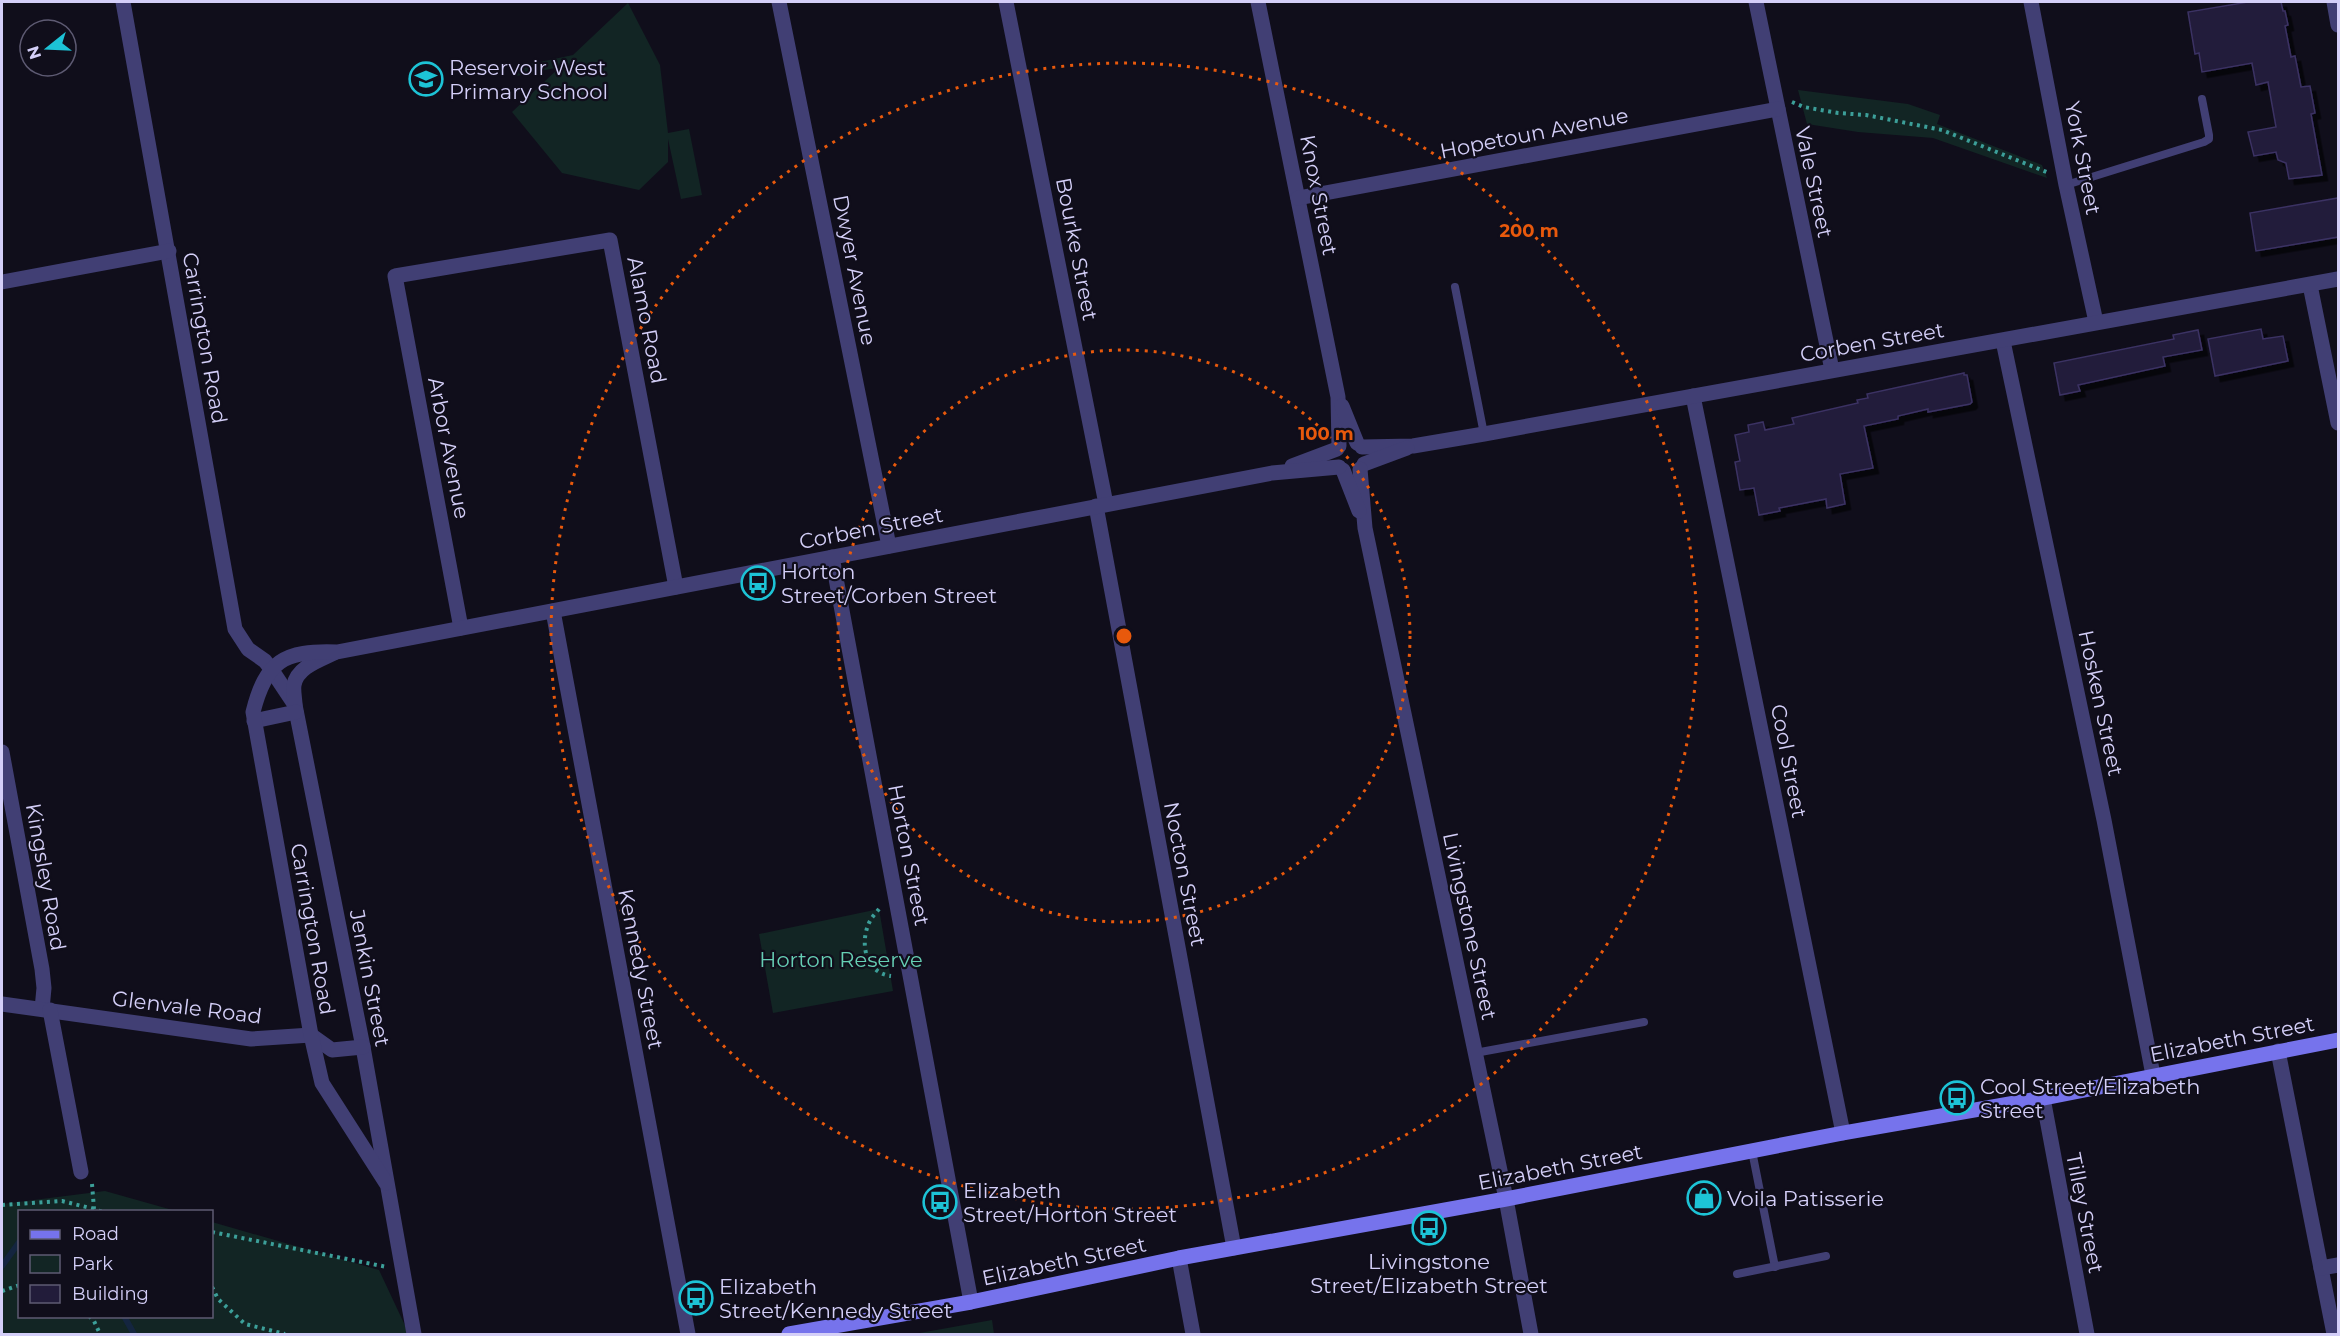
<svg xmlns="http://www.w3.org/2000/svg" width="2340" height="1336" font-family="Montserrat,sans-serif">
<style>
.green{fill:#122524}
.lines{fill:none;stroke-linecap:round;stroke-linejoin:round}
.stream{stroke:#14253f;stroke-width:6}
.building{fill:#221c3a;stroke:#3b3263;stroke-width:1.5;filter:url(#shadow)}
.path{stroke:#3c9f99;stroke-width:4;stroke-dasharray:3 4.5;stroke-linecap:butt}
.lane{stroke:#413f74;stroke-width:8}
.street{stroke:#413f74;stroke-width:15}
.secondary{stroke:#7673ec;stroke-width:15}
.ring{fill:none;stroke:#e8590c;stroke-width:3;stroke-dasharray:3 6}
.labels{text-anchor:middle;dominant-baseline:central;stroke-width:4.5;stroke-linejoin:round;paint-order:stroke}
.poi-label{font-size:21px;fill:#d4cff8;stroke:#100e1b;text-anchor:start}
.street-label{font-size:21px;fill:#d4cff8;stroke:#100e1b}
.park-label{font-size:21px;fill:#66ceb4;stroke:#100e1b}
.centre{fill:#e8590c;stroke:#100e1b;stroke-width:3}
.ring-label{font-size:18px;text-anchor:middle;font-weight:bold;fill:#e8590c;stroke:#100e1b;stroke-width:4.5;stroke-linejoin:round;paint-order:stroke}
</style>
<defs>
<filter id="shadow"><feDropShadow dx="5.5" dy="5.5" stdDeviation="0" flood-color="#0009"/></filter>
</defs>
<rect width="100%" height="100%" fill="#100e1b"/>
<g class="green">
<path d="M628,3L660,65L668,133L689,129L702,195L681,199L668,139V162L639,190L562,173L512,112L560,67L512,77L511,68L573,55Z"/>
<path d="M1798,90L1908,104L1940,115L1937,124L2042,165L2047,178L1933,138L1858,132L1807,124Z"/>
<path d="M879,909L893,991L773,1013L759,934Z"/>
<path d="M105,1191L176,1211L20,1212V1316H212V1222L379,1270L409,1334H2V1204Z"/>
<path d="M992,1320L994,1334H914Z"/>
</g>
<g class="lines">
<g class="stream">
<path d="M2,1266L20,1241"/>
<path d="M124,1316L134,1334"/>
</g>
</g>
<g class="building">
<path d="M2248,2H2281L2283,11H2285L2288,25L2285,26L2291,57L2295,56L2301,87L2310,86L2315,113L2311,114L2322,175L2289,179L2286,163L2278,160L2276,152L2254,156L2248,132L2276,127L2268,82L2256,85L2252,63L2202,72L2199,53L2195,54L2188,12Z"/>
<path d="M2338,198V237L2256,251L2250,213Z"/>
<path d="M2261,329L2263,339L2283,336L2288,361L2215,376L2208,339Z"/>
<path d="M2198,330L2202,350L2163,357L2165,366L2078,385L2080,391L2060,395L2054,363L2174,339L2173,335Z"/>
<path d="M1964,373V375H1967L1972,402L1970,404L1928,412V409L1898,416V419L1864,426L1873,468L1840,474L1845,504L1827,508L1826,499L1779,508L1780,511L1759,515L1754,488L1740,490L1735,462L1740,461L1735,435L1749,432L1748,425L1763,422L1765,430L1794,424L1792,418L1858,403L1857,400L1868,398L1867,394Z"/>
</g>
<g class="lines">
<g class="path">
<path d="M1792,102L1804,107L1838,113L1866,115L1942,130L2049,173"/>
<path d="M879,909C876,913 872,917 870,921C859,942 865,973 891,976"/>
<path d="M92,1184L94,1209L103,1212"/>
<path d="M2,1205L62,1201L94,1209"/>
<path d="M212,1232L387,1267"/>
<path d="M212,1287L218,1299L245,1324L285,1334"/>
<path d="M2,1291L20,1285"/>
<path d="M89,1316L94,1321L100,1334"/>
</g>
<g class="lane">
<path d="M2066,185L2204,142L2209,139V135L2202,99"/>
<path d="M1455,287L1484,434"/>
<path d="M1475,1053L1644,1022"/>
<path d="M1752,1151L1775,1267"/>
<path d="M1737,1274L1826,1256"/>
</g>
<g class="street">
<path d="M123,2L235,629L248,649L265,661L271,669L295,705"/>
<path d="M779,2L889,546"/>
<path d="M1006,2L1106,504"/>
<path d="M1258,2L1338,397L1339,446"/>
<path d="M1756,2L1832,370"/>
<path d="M2031,2L2066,185L2096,322"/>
<path d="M2334,2L2338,25"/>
<path d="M1298,198L1778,109"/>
<path d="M2,282L169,251"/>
<path d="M2310,285L2338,423"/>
<path d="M2003,341L2104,820L2153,1075"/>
<path d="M1693,396L1843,1133"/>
<path d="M1342,406L1357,443"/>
<path d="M1362,447L1413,446L1484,434L2338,279"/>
<path d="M1364,464L1407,448"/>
<path d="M1292,466L1337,449"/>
<path d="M1360,469L1365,528L1506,1199L1531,1334"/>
<path d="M1343,470L1359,511"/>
<path d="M1096,506L1234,1248"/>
<path d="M832,557L971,1302"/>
<path d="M553,611L688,1334"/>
<path d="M461,628L395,276L610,240L676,587"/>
<path d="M334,653C320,660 297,667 294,685C293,691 295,699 295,705L363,1047L414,1334"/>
<path d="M254,721L296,712"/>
<path d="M2,752L42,969L44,988L42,1009"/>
<path d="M2,1004L251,1039L311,1035L332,1050L363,1047"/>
<path d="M50,1010L81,1172"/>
<path d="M2278,1051L2334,1334"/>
<path d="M2043,1098L2087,1334"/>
<path d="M386,1183L322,1083L311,1035L253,712C266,661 284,650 337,652L1272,473L1339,467"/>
<path d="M1179,1258L1193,1334"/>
<path d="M2321,1268L2338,1265"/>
</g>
<path class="secondary" d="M789,1334L971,1302L1179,1258L1506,1199L1843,1133L2043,1098L2338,1040"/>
</g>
<g class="ring">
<circle cx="1124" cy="636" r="286"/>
<circle cx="1124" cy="636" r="573"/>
</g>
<defs>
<g id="school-ring" transform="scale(1.725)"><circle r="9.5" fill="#100e1b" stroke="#1dc3d6" stroke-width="1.5"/><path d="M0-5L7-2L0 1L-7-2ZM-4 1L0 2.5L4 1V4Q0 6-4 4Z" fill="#1dc3d6"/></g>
<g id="bus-ring" transform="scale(1.725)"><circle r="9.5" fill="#100e1b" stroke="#1dc3d6" stroke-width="1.5"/><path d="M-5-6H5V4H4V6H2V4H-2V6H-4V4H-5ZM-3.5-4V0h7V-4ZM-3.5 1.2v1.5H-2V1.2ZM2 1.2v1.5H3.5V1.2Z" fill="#1dc3d6"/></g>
<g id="shop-ring" transform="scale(1.725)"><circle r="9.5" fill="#100e1b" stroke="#1dc3d6" stroke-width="1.5"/><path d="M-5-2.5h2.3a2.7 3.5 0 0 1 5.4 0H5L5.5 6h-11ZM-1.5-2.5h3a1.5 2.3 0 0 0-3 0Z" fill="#1dc3d6"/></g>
</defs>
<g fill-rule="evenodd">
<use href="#school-ring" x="426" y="79"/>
<use href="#bus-ring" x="758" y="583"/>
<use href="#bus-ring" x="1957" y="1098"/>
<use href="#shop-ring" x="1704" y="1198"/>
<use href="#bus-ring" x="940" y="1202"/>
<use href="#bus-ring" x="1429" y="1228"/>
<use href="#bus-ring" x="696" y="1298"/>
</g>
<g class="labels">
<g class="poi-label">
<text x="449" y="67">Reservoir West<tspan x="449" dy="24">Primary School</tspan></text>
<text x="781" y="571">Horton<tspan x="781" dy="24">Street/Corben Street</tspan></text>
<text x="1980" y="1086">Cool Street/Elizabeth<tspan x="1980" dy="24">Street</tspan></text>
<text x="963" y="1190">Elizabeth<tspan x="963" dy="24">Street/Horton Street</tspan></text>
<text x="1727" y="1198">Voila Patisserie</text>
<text x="1429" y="1261" text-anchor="middle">Livingstone<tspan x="1429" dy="24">Street/Elizabeth Street</tspan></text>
<text x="719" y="1286">Elizabeth<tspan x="719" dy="24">Street/Kennedy Street</tspan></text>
</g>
<g class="street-label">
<text transform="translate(1534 133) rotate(-11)">Hopetoun Avenue</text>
<text transform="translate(2083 158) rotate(79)">York Street</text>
<text transform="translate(1814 182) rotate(78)">Vale Street</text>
<text transform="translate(1319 195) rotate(79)">Knox Street</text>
<text transform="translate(1077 249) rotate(79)">Bourke Street</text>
<text transform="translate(855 270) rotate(79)">Dwyer Avenue</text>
<text transform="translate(647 320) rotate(79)">Alamo Road</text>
<text transform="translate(205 338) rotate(80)">Carrington Road</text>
<text transform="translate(1872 342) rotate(-10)">Corben Street</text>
<text transform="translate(449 448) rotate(79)">Arbor Avenue</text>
<text transform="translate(871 528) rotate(-11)">Corben Street</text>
<text transform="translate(2101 703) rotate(78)">Hosken Street</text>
<text transform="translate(1789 761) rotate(79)">Cool Street</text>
<text transform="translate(909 855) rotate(79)">Horton Street</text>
<text transform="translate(1185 874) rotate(79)">Nocton Street</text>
<text transform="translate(46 877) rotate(80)">Kingsley Road</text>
<text transform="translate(1470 926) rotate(78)">Livingstone Street</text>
<text transform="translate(313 929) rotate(80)">Carrington Road</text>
<text transform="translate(641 969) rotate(79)">Kennedy Street</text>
<text transform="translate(370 978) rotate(79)">Jenkin Street</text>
<text transform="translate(187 1007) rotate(7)">Glenvale Road</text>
<text transform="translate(2232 1039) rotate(-11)">Elizabeth Street</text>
<text transform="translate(1560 1167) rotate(-11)">Elizabeth Street</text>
<text transform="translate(2085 1213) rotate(79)">Tilley Street</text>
<text transform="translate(1064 1261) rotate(-12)">Elizabeth Street</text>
</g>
<g class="park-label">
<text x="841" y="959">Horton Reserve</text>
</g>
</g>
<circle cx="1124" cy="636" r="9" class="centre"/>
<g class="ring-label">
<text x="1529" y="237">200 m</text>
<text x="1326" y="440">100 m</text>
</g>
<rect width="2340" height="1336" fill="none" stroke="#d4cff8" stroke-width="6"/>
<rect x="18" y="1210" width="195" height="108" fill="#100e1b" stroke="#5e5b73" stroke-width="1.5"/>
<rect x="30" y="1230" width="30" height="9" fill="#7673ec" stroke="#5e5b73" stroke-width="1.5"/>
<text x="72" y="1240" font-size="18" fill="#d4cff8">Road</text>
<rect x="30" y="1255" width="30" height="18" fill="#122524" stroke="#5e5b73" stroke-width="1.5"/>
<text x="72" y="1270" font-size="18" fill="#d4cff8">Park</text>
<rect x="30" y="1285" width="30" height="18" fill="#221c3a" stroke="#5e5b73" stroke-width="1.5"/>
<text x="72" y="1300" font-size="18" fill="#d4cff8">Building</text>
<g transform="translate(48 48) rotate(252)"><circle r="28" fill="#100e1b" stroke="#5e5b73" stroke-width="1.5"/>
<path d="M0-4.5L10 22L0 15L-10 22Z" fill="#1dc3d6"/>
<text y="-9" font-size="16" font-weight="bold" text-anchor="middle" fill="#d4cff8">N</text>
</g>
</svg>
